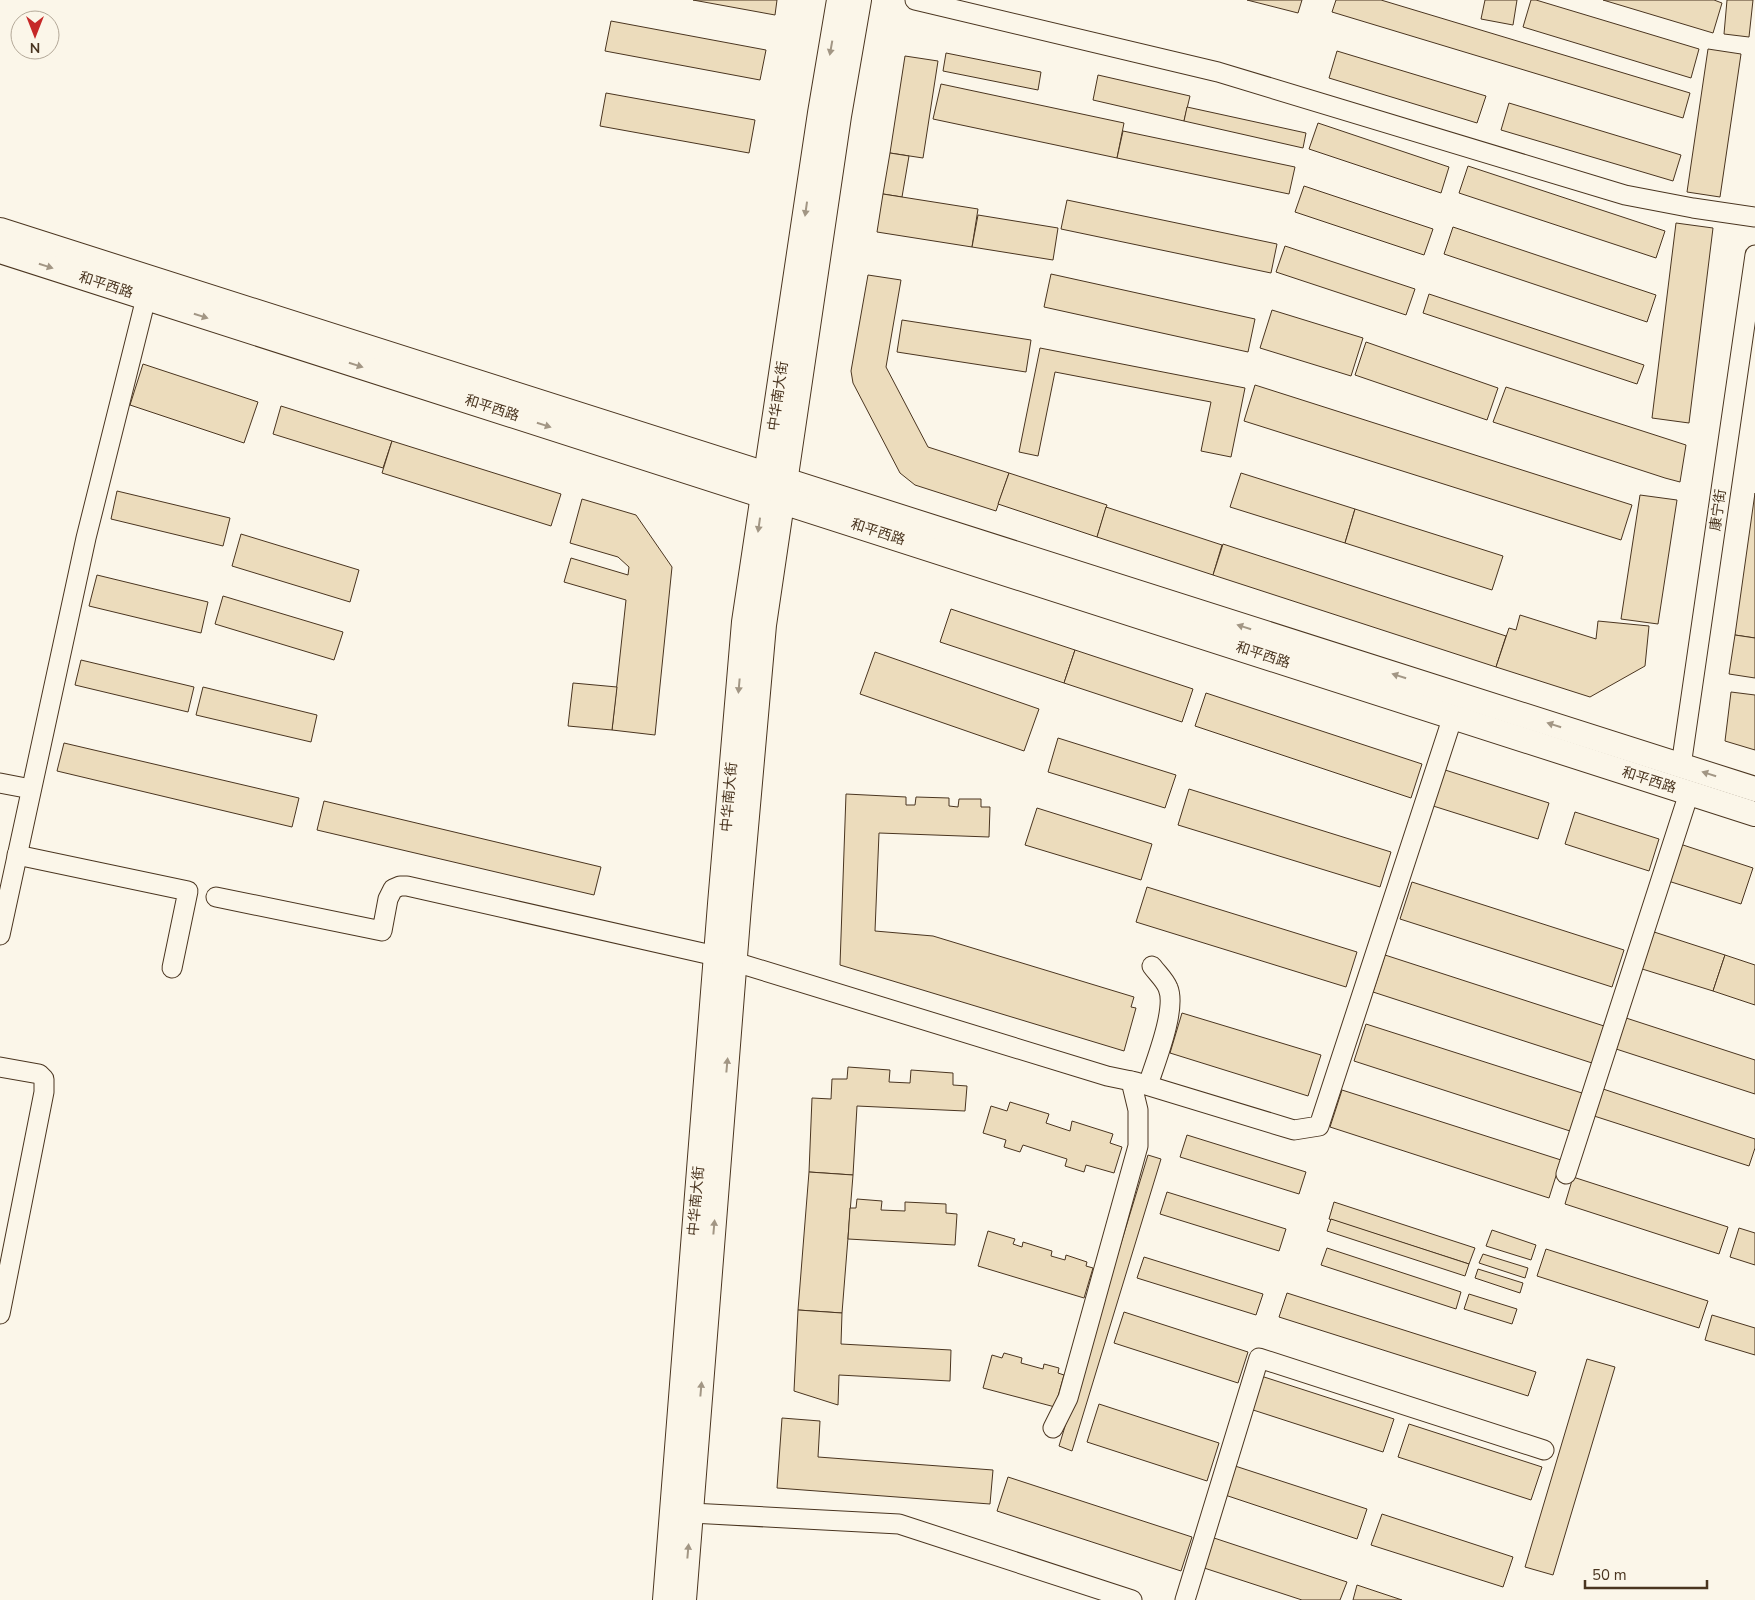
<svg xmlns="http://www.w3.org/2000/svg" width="1755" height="1600" font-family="'Nunito Sans','Noto Sans SC',sans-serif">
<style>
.building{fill:#ecdcbc;stroke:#4a3520}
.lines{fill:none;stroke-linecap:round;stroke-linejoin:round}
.minor-casing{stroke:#4a3520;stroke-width:21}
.major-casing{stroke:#4a3520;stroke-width:26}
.minor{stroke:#fbf6e9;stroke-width:19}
.major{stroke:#fbf6e9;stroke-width:24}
.oneway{fill:#a29684}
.labels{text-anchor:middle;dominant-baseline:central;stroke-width:4;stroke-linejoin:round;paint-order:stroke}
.street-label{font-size:14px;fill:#4a3520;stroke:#fbf6e9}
</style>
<rect width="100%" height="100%" fill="#fbf6e9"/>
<g class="building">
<path d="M693,0H777L775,15Z"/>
<path d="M1247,0H1302L1298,13Z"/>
<path d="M1336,0H1381L1690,93L1683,118L1332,12Z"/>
<path d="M1485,0H1517L1513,25L1481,19Z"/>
<path d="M1531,0H1536L1699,49L1691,78L1523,27Z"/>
<path d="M1603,0H1714L1722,3L1713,33Z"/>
<path d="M1727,0H1753L1749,37L1724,34Z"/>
<path d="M611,21L766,50L760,80L605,51Z"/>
<path d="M1708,49L1741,54L1720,197L1687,192Z"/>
<path d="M1337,51L1486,96L1477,123L1329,78Z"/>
<path d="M946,53L1041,72L1038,90L943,71Z"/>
<path d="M905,56L938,61L923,158L890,153Z"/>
<path d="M1098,75L1190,96L1184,121L1093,100Z"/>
<path d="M941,84L1124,123L1117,158L933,119Z"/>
<path d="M606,93L755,120L749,153L600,126Z"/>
<path d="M1509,103L1681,155L1673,181L1501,130Z"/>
<path d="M1187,107L1306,133L1303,148L1184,121Z"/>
<path d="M1318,123L1449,167L1441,193L1309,149Z"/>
<path d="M1123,131L1295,167L1289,194L1117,158Z"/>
<path d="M890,153L909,156L902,197L883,194Z"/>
<path d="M1468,166L1665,231L1656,258L1459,193Z"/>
<path d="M1304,186L1433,229L1424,255L1295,212Z"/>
<path d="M883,194L978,209L972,247L877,232Z"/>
<path d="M1067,200L1277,244L1271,273L1061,229Z"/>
<path d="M978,215L1058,228L1053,260L972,247Z"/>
<path d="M1676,223L1713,228L1689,423L1652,418Z"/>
<path d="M1453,227L1656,295L1647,322L1444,254Z"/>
<path d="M1285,246L1415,289L1406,315L1276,272Z"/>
<path d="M1051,274L1255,319L1248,352L1044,307Z"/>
<path d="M868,275L901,280L886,367L928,447L1009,473L996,511L915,485L900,473L853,383L851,371Z"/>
<path d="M1429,294L1644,365L1637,384L1423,313Z"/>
<path d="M1272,310L1363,338L1351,376L1260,348Z"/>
<path d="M902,320L1031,340L1026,372L897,352Z"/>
<path d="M1366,342L1498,388L1487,420L1355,375Z"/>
<path d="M1040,348L1245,388L1231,457L1201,451L1211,402L1055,372L1038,456L1019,452Z"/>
<path d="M143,364L258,402L244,443L130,405Z"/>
<path d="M1255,385L1632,505L1621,540L1244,421Z"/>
<path d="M1506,387L1686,445L1680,482L1665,478L1493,422Z"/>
<path d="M281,406L392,441L383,468L273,434Z"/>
<path d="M392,441L561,494L551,526L382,473Z"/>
<path d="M1009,473L1107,505L1097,537L998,504Z"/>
<path d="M1241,473L1355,509L1345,543L1230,507Z"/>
<path d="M117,491L230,518L223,546L111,519Z"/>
<path d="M1755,493V638L1735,635Z"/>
<path d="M1640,495L1677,500L1658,624L1621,619Z"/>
<path d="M582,499L636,515L672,567L655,735L612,730L626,600L564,582L571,558L628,575L629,567L618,557L570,543Z"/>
<path d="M1106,507L1222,545L1213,575L1097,537Z"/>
<path d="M1355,509L1503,556L1492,590L1345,543Z"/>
<path d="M241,534L359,570L350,602L232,566Z"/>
<path d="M1223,544L1506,636L1496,667L1213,575Z"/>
<path d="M97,575L208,602L201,633L89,606Z"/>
<path d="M223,596L343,632L334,660L215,624Z"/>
<path d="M951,609L1075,650L1064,683L940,642Z"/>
<path d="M1520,615L1596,639L1598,621L1649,626L1645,666L1590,697L1496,667L1509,628L1516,630Z"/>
<path d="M1735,635L1755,638V678L1729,674Z"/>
<path d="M1075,650L1193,689L1182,722L1064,683Z"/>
<path d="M875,652L1039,709L1024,751L860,694Z"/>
<path d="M81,660L194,687L188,712L75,685Z"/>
<path d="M573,683L617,687L612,730L568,726Z"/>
<path d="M203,687L317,715L311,742L196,715Z"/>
<path d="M1731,692L1755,695V750L1725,741Z"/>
<path d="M1206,693L1422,764L1411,798L1195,726Z"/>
<path d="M1058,738L1176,775L1165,808L1048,772Z"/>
<path d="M64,743L299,798L292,827L57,771Z"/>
<path d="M1442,769L1549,803L1538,839L1430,805Z"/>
<path d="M1189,789L1391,852L1380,887L1178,825Z"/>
<path d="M846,794L906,797V805H915L916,797L949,798V806L958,807L959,799H981V807H990L989,837L879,833L875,931L933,936L1134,997L1131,1007L1136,1008L1124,1051L840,965Z"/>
<path d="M324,801L601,867L594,895L317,830Z"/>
<path d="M1037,808L1152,844L1141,880L1025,845Z"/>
<path d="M1575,812L1659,839L1649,871L1565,844Z"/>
<path d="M1677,843L1753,868L1741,904L1665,880Z"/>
<path d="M1412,882L1624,950L1612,987L1400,919Z"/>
<path d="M1147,887L1357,952L1346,987L1136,922Z"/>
<path d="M1651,931L1725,955L1713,991L1639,968Z"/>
<path d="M1385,955L1604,1026L1592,1063L1373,992Z"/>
<path d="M1725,955L1755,965V1005L1713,991Z"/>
<path d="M1182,1013L1321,1055L1308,1096L1170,1053Z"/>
<path d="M1623,1017L1755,1060V1094L1613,1048Z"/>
<path d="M1366,1024L1585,1094L1573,1132L1354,1061Z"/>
<path d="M848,1067L890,1070L889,1082L910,1083L911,1070L953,1073V1085L967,1086L965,1111L857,1106L853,1175L809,1172L812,1098L831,1099L832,1079H847Z"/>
<path d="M1600,1088L1755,1139V1148L1749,1166L1591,1115Z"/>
<path d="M1342,1090L1561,1160L1549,1198L1330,1127Z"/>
<path d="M1010,1102L1049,1114L1046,1123L1070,1131L1072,1121L1113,1134L1110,1143L1122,1147L1114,1173L1086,1165L1084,1172L1065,1166L1067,1159L1023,1145L1020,1152L1004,1147L1006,1140L983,1133L991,1106L1007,1111Z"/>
<path d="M1187,1135L1306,1172L1299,1194L1180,1157Z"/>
<path d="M1148,1155L1161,1159L1072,1451L1059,1446Z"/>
<path d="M809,1172L853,1175L842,1313L798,1310Z"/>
<path d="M1573,1177L1728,1227L1719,1254L1565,1204Z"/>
<path d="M1167,1192L1286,1229L1279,1251L1160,1214Z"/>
<path d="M857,1199L882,1201L881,1210L905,1211V1202L946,1204V1213L957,1214L955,1245L848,1239L850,1208H856Z"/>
<path d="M1334,1202L1475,1248L1469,1264L1329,1219Z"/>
<path d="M1331,1219L1469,1264L1465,1276L1327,1231Z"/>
<path d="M1739,1228L1755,1233V1265L1730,1257Z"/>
<path d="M1492,1230L1536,1245L1531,1260L1486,1246Z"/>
<path d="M988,1231L1015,1239L1013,1244L1022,1247L1023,1242L1052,1251L1051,1256L1065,1260L1066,1255L1087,1262L1086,1266L1093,1268L1084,1298L978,1266Z"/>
<path d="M1327,1248L1461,1292L1456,1309L1321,1265Z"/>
<path d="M1546,1249L1708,1301L1699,1328L1537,1276Z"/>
<path d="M1483,1254L1528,1268L1525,1278L1479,1263Z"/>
<path d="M1144,1257L1263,1294L1256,1315L1137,1278Z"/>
<path d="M1478,1269L1523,1283L1520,1293L1475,1278Z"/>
<path d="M1287,1293L1536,1372L1528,1396L1279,1317Z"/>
<path d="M1469,1294L1517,1309L1512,1324L1464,1309Z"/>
<path d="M798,1310L842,1313L841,1344L951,1350L950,1381L839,1375L838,1405L794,1391Z"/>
<path d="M1124,1312L1248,1352L1238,1383L1114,1343Z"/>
<path d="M1712,1315L1755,1328V1355L1705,1340Z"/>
<path d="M1004,1353L1022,1358L1021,1363L1043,1369L1044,1364L1059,1368L1058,1373L1064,1375L1055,1407L983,1388L992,1355L1002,1358Z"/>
<path d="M1587,1359L1615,1367L1553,1575L1525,1567Z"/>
<path d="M1261,1376L1394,1419L1383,1452L1250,1409Z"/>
<path d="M1099,1404L1219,1443L1207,1481L1087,1442Z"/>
<path d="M782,1418L820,1421L818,1457L993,1470L990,1504L777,1488Z"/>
<path d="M1409,1424L1542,1467L1531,1500L1398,1457Z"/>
<path d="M1232,1465L1367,1509L1357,1539L1222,1494Z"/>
<path d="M1008,1477L1192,1537L1181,1571L997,1511Z"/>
<path d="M1382,1514L1513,1557L1503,1587L1371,1545Z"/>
<path d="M1208,1536L1347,1582L1340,1600H1302L1198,1566Z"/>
<path d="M1357,1585L1402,1600H1353Z"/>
</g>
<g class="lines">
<g class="minor-casing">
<g id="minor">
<path d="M915,0L1218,72L1625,195L1693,208L1755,217"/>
<path d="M1681,766L1755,255"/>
<path d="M0,783L31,789"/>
<path d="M17,855L188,891L172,968"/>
<path d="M216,897L382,931L388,899L393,889L400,886H407L716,956"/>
<path d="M0,935L86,538L146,298"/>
<path d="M735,962L1107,1076L1136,1082L1294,1130L1319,1126L1453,716"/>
<path d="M0,1067L39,1074L44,1079V1092L0,1314"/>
<path d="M1148,1085C1155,1063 1177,1009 1168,988C1165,980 1157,973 1152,966"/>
<path d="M1566,1174L1689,793"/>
<path d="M1053,1428L1068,1398L1138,1146V1110L1131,1081"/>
<path d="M691,1513L899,1524L1132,1600"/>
<path d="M1185,1600L1259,1358L1544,1450"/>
</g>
</g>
<g class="major-casing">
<g id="major">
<path d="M0,230L1755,789"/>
<path d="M0,251L1755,814"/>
<path d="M665,1600L720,904L744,622L820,113L839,0"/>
<path d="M684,1600L739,906L764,625L839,116L859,0"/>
</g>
</g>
<use href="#minor" class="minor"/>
<use href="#major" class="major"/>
</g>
<defs><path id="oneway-solid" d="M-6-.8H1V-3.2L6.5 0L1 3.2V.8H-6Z" transform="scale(1.25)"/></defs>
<g class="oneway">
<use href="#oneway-solid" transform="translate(831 48) rotate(100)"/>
<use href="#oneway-solid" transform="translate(806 209) rotate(98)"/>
<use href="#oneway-solid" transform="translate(46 266) rotate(18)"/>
<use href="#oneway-solid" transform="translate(201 316) rotate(18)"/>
<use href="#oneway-solid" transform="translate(356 365) rotate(18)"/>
<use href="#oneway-solid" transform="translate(544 425) rotate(18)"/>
<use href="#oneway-solid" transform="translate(759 525) rotate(98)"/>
<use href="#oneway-solid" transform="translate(1244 627) rotate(-162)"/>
<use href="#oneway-solid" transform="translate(1399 676) rotate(-162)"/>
<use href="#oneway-solid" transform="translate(739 686) rotate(95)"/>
<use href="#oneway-solid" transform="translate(1554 725) rotate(-162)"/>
<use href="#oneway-solid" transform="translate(1709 774) rotate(-162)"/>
<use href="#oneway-solid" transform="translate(727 1065) rotate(-85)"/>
<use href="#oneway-solid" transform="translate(714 1227) rotate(-85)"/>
<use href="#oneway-solid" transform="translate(701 1389) rotate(-85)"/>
<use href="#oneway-solid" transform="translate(688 1551) rotate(-85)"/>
</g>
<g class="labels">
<g class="street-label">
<text transform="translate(106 285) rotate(18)">和平西路</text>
<text transform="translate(778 396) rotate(-82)">中华南大街</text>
<text transform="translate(492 408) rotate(18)">和平西路</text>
<text transform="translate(1718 510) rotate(-82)">康宁街</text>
<text transform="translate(878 532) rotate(18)">和平西路</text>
<text transform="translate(1263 655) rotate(18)">和平西路</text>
<text transform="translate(1649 780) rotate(18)">和平西路</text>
<text transform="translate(729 797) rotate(-85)">中华南大街</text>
<text transform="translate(696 1201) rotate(-85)">中华南大街</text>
</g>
</g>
<g transform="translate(35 35) rotate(180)"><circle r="24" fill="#fbf6e9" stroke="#b4a999"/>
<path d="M0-4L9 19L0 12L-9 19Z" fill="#c62828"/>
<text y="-8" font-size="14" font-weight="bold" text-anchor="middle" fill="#4a3520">N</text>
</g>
<path d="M1585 1580v8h122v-8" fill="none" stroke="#4a3520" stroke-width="2.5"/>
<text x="1592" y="1580" font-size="15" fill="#4a3520" stroke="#fbf6e9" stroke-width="4" paint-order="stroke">50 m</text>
</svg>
